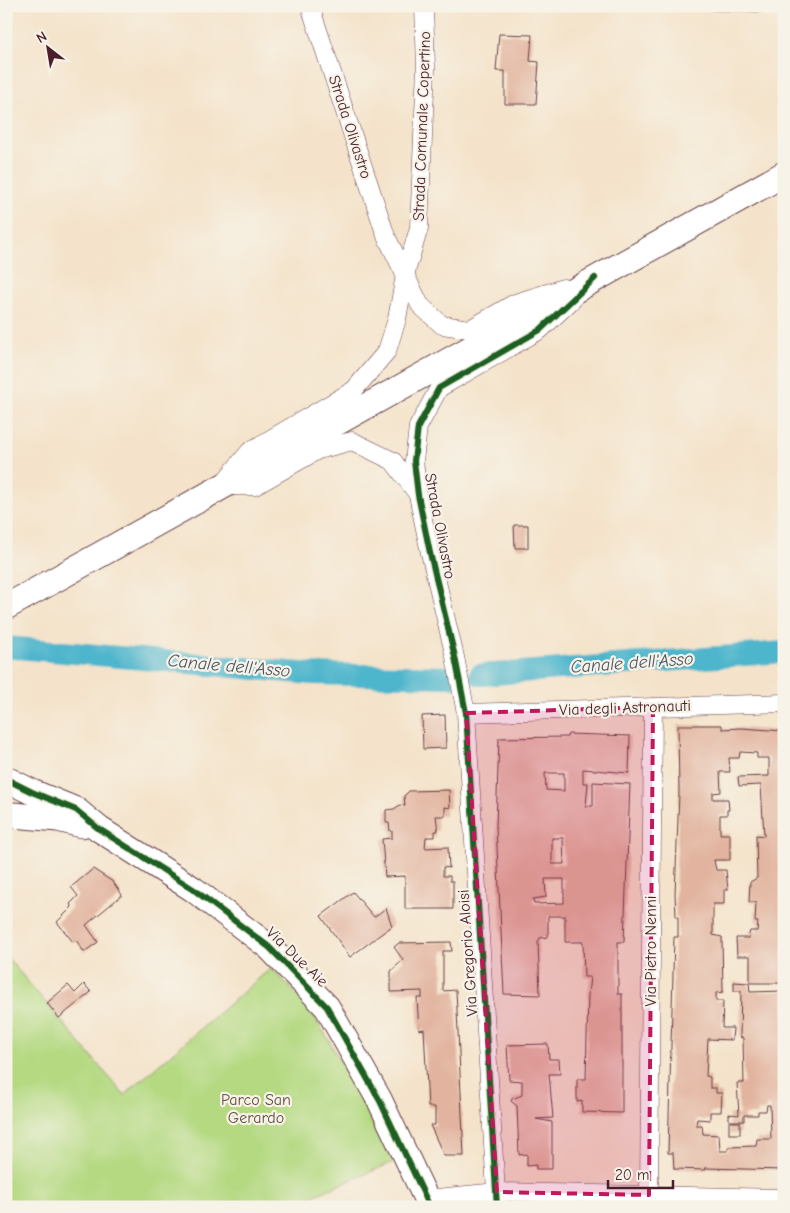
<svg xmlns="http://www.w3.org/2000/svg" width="790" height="1213" font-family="'Comic Neue',sans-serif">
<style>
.green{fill:#b4d981;stroke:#7f7c56}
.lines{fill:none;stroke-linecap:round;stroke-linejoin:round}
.canal{stroke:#4db5cc;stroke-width:22}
.building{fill:#e2b49f;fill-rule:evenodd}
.street-casing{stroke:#643c43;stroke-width:19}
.secondary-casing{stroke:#643c43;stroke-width:27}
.street{stroke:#fff;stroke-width:18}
.secondary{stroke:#fff;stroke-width:25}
.cycleway-casing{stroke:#f7f3e8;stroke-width:9}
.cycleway{stroke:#1b5e20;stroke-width:6}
.marked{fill:#c2185b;fill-opacity:0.2;stroke:#c2185b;stroke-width:4;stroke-dasharray:10 6;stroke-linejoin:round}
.labels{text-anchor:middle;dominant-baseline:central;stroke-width:4.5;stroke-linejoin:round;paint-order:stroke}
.street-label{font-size:16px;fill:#4a1f2b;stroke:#f7f3e8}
.park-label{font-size:16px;fill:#644e40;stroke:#f7f3e8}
.water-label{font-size:18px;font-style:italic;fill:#4b5463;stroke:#f7f3e8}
</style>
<rect width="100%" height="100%" fill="#f7f3e8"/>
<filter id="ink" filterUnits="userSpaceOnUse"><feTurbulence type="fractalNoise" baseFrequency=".02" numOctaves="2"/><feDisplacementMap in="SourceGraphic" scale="10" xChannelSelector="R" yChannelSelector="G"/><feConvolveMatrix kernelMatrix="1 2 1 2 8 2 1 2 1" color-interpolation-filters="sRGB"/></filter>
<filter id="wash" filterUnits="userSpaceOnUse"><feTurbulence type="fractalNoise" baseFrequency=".0096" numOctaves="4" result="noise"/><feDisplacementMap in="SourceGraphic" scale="20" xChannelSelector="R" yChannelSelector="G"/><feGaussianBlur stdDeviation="1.12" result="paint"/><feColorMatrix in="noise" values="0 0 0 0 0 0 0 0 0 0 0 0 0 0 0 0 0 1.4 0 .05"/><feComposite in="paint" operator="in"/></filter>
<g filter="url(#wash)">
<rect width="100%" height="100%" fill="#f4e3ca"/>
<path class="green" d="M6,956L124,1095L271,968L304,1002L327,1037L394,1162L287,1207H6Z"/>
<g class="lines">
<g class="canal">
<path d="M6,647L312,674L451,677"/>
<path d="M480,675L784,652"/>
</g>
</g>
<g id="blocks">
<g class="building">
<path d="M704,6H762V12L710,10V8H704Z"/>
<path d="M499,34L532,35L530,61L539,62L536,104H505V71H496Z"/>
<path d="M514,525H528V548H515Z"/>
<path d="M445,715L446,748L423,749L422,716Z"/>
<path d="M678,725H722V729L741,728L784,731V983H750V956H737L736,938H748L750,931H757L758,922H755L756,902H749L750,882L757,878L756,835L764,836L761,785L739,786L738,777L769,776V758H757V753L740,752L739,758H729L730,772H720L721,792L713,793V799H728L729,810H727V815H720V834H730V860H714L716,870H726L728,890H724V904H713V935L722,937L723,992L716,993V1001H723L722,1028H733L732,1040L708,1039L706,1076L710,1077V1088H716V1093H722L721,1112H710V1120L697,1119L696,1125H702L703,1134L719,1135L720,1151H728V1147L756,1146L757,1139H771L770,1105H767L766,1111H758V1115H744V1121H729V1114L739,1115L737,1083H744L743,1038L740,1037L741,991H734V982L749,983L750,992L784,991V1081H780V1092H784V1170L705,1168L706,1170L674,1169L673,1153H668L674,937H678V917H676L675,894L679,793Z"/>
<path d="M568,734L630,736L629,773L583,769V783H588L586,806H593V782L630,784L624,942H618V994H622V1113L582,1112V1101L577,1102V1079H586L588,995L590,977H584L583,942H565V916H548V937L540,938L538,942L540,995L504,994L496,826L499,738L567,737ZM545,773H564V791L546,790ZM552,838H563L564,864H552ZM545,879H564V903L534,904L533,899L546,897Z"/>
<path d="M449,790L450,808L445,807V816H436L438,831H435V837H426L425,848L448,847L449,868L443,867V876H450V881H453V909H405V876L385,877L382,839L392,838V831H390L389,823H386V810L394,809L400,805L405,806L404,796L409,791Z"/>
<path d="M93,869L113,882L122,895L86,925L98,942L84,952L76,940L73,942L57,922L72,907L70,904L78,896L71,887Z"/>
<path d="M353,892L374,917L386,908L392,926L350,957L321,916Z"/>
<path d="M451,942L452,951H443V991L456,990L464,1156H444L430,1125H435V1107H428L424,1029L419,1030L417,998H422V991L391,992V971L403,960L394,947L399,943Z"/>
<path d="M84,984L91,992L59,1018L47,1003L68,985L75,993Z"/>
<path d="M548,1044L549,1059H559L560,1074H549L553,1118L536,1119L552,1122V1169H536V1165L527,1166V1154L519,1155L517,1106L512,1102L511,1101L512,1099L522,1095V1081L509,1080L507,1045Z"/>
<rect x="729" y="1122" width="11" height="12"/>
</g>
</g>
</g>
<g filter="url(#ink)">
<use href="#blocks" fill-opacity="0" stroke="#643c43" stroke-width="1"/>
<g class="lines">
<g class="street-casing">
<g id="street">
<path d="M310,6L386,236L420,305L442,325L470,329L515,303L563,288"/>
<path d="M225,481L250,451L354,390L387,351L397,319L405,275L419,228L426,68L424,6"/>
<path d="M226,486H255L318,450L352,441L393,461L417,493"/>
<path d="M466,713L784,703"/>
<path d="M649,1195L653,707"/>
<path d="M427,1199L497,1192L784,1198"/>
<path d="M497,1207L466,713L455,657L430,553L418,495L414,461L418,427L439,388L540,330L573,299"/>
</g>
</g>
<g class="secondary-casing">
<g id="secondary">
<path d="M6,607L784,174"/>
<path d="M6,779L32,792L76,810L99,829L193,889L269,947L327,1007L380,1101L430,1207"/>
<path d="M6,818L13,815L58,819L82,825"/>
</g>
</g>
<use href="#street" class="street"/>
<use href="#secondary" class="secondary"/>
<g class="cycleway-casing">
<g id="cycleway">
<path d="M6,779L32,792L76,810L99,829L193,889L269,947L327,1007L380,1101L430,1207"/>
<path d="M497,1207L466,713L455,657L430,553L418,495L414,461L418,427L439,388L540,330L595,278"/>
</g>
</g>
<use href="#cycleway" class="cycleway"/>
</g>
</g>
<path class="marked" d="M653,707L649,1195L497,1192L466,713Z"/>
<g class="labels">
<g class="street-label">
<text transform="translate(422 126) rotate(-88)">Strada Comunale Copertino</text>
<text transform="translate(350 127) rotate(72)">Strada Olivastro</text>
<text transform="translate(440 526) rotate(79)">Strada Olivastro</text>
<text transform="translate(625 708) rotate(-2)">Via degli Astronauti</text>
<text transform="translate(651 951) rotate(-90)">Via Pietro Nenni</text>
<text transform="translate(468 953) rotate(-94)">Via Gregorio Aloisi</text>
<text transform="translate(297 957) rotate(44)">Via Due Aie</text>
</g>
<g class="park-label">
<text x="256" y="1100">Parco San<tspan x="256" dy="18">Gerardo</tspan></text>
</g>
<g class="water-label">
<text transform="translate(632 663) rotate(-4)">Canale dell'Asso</text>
<text transform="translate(229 666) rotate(5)">Canale dell'Asso</text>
</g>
</g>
<rect width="790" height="1213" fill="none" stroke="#f7f3e8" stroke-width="25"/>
<g transform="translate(48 48) rotate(329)" stroke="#f7f3e8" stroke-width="4" paint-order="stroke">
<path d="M0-4L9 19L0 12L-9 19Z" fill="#4a1f2b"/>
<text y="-8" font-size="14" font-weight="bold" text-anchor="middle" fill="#4a1f2b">N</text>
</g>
<path d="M608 1180v8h65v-8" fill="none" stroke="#4a1f2b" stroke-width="2.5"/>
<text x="615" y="1180" font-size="15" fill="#4a1f2b" stroke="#f7f3e8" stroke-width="4" paint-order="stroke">20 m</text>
</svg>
